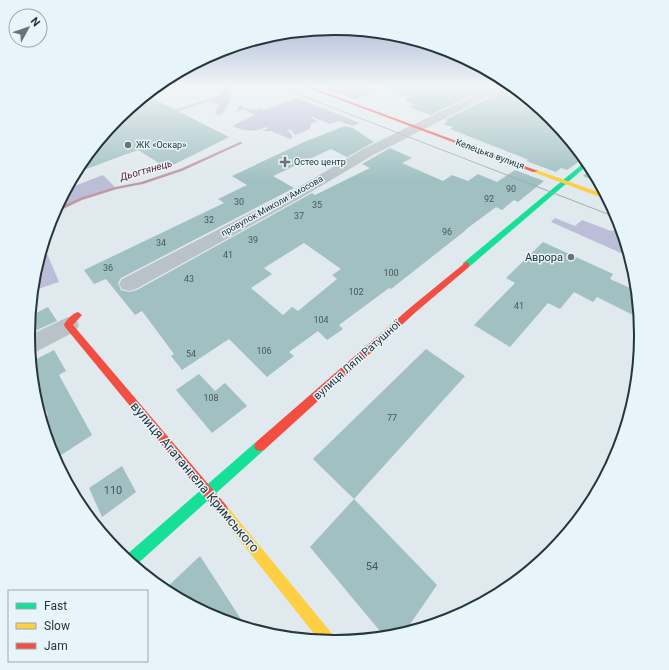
<svg xmlns="http://www.w3.org/2000/svg" width="669" height="670" font-family="Roboto,sans-serif">
<style>
.green{fill:#bcbdd6}
.lines{fill:none;stroke-linecap:round;stroke-linejoin:round}
.stream{fill:#c09aa3;fill-rule:evenodd}
.building{fill:#a1c0c2;fill-rule:evenodd}
.street{fill:#b9c3c7;fill-rule:evenodd}
.fast{fill:#16e098;fill-rule:evenodd}
.slow{fill:#ffcf43;fill-rule:evenodd}
.jam{fill:#f24e42;fill-rule:evenodd}
.tram{stroke:#a4acae;stroke-width:1}
.poi-dot{fill:#687577;stroke:#e7f5fb;stroke-width:1.5}
.labels{text-anchor:middle;dominant-baseline:central;stroke-width:3;stroke-linejoin:round;paint-order:stroke}
.far-poi-label{font-size:9px;fill:#273638;stroke:#e7f5fb;text-anchor:start}
.far-street-label{font-size:9px;fill:#273638;stroke:#e7f5fb}
.number-label{font-size:9px;fill:#46585a}
.far-water-label{font-size:10px;font-style:italic;fill:#5c1a25;stroke:#e7f5fb}
.poi-label{font-size:11px;fill:#273638;stroke:#e7f5fb;text-anchor:end}
.street-label{font-size:11px;fill:#273638;stroke:#e7f5fb}
.near-number-label{font-size:11px;fill:#46585a}
.near-street-label{font-size:13px;fill:#273638;stroke:#e7f5fb}
.rim{fill:none;stroke:#273638;stroke-width:2}
</style>
<rect width="100%" height="100%" fill="#e0e9ed"/>
<g class="green">
<path d="M229,86C234,94 228,113 218,115L215,114L219,104L207,102L103,135L107,131L218,96L224,90L220,87Z"/>
<path d="M318,86H366L377,91L355,99Z"/>
<path d="M297,98L360,123L352,126L339,121L330,124L312,117L311,118L318,121L311,124L310,129L295,135L290,129L288,130L293,137L290,139L271,131H262L268,128L266,127C254,133 244,131 232,126L255,115L244,109L237,112L239,105L253,110L260,108L264,110Z"/>
<path d="M103,175L116,188L81,199L55,211L67,189Z"/>
<path d="M555,218L575,226L582,220L611,231L621,229L630,257L551,222Z"/>
<path d="M43,244L59,282L32,291L34,275Z"/>
</g>
<g class="lines">
<g class="stream">
<path d="M337,86H339L341,88L339,89Z"/>
<path d="M240,142L243,143L182,171L143,184L117,189L82,200L57,212H54L56,209L80,198L115,187L141,182L180,169Z"/>
</g>
</g>
<g class="building">
<path d="M384,86H490L430,115L409,107L415,105L404,100L410,98L383,88Z"/>
<path d="M507,86H512L531,101L524,106L545,112L551,118L584,158L567,170L561,168L556,172L526,161L529,160L450,129L453,127L443,124L448,121L445,120L506,89Z"/>
<path d="M146,95L229,137L167,168L138,150L75,173L80,164L118,118Z"/>
<path d="M345,126L353,128L374,142L347,157L331,149L273,176L294,188L121,278L118,283L121,290L129,292L137,290L312,193L315,195L370,168L362,164L390,148L412,158L402,163L443,181L452,175L468,181L478,174L497,182L515,170L544,181L518,202L514,200L502,210L496,207L465,230H466L391,289L389,288L339,325L343,329L327,340L318,331L289,352L294,356L267,377L229,339L182,370L171,356L174,354L142,311L135,315L106,279L94,284L84,270L224,203L218,199L247,185L232,176L304,142ZM304,243L341,269L332,275L337,279L298,311L292,307L283,315L251,288L272,274L264,268Z"/>
<path d="M592,168L599,182L583,176Z"/>
<path d="M543,242L613,274L610,279L637,291L639,318L597,297L593,302L574,292L560,309L548,303L510,347L474,325L515,283L506,278Z"/>
<path d="M48,307L57,321L28,334L30,316Z"/>
<path d="M426,349L465,376L354,499L313,459Z"/>
<path d="M54,350L66,371L59,375L92,435L55,459L41,419L48,415L33,382L31,362Z"/>
<path d="M199,374L215,391L225,383L247,406L212,433L176,390Z"/>
<path d="M122,466L136,492L102,517L89,488Z"/>
<path d="M354,499L437,585L404,633L385,637L310,547Z"/>
<path d="M200,556L246,627L217,619L164,590Z"/>
</g>
<g class="lines">
<g class="street">
<path d="M493,86H506L505,88L375,154L299,199L136,289L129,291L122,289L119,284L122,279L289,193L365,148Z"/>
<path d="M68,317L76,319L79,325L76,331L30,355L28,336Z"/>
</g>
<g class="fast">
<path d="M586,161L589,164L469,267H463V263Z"/>
<path d="M260,441L264,442L266,446L264,450L135,566L124,557L256,442Z"/>
</g>
<g class="slow">
<path d="M533,170H537L606,195L608,200L533,172Z"/>
<path d="M222,503L226,505L334,636L336,642L319,640L218,513L216,509L218,505Z"/>
</g>
<g class="jam">
<path d="M303,86H308L538,171L533,172Z"/>
<path d="M466,262L469,263V267L417,311L264,450L260,451L256,450L254,446L256,442L411,307Z"/>
<path d="M78,312L82,315L73,325L226,505L228,509L226,513L222,515L218,513L65,327L64,325C66,320 73,313 78,312Z"/>
</g>
<path class="tram" d="M277,86L618,218"/>
</g>
<linearGradient id="sky" x2="0" y2="1"><stop stop-color="#98aacc"/><stop offset="0.48" stop-color="#f1f5f7"/><stop offset="1" stop-color="#f1f5f7" stop-opacity="0"/></linearGradient>
<rect width="669" height="180" fill="url(#sky)"/>
<g class="poi-dot">
<circle cx="128" cy="145" r="4"/>
<path d="M283 156h4v4h4v4h-4v4h-4v-4h-4v-4h4z"/>
<circle cx="571" cy="257" r="4"/>
</g>
<g class="labels">
<g class="far-poi-label">
<text x="136" y="145">ЖК «Оскар»</text>
<text x="294" y="162">Остео центр</text>
</g>
<g class="far-street-label">
<text transform="translate(490 154) rotate(20)">Келецька вулиця</text>
<text transform="translate(272 206) rotate(-29)">провулок Миколи Амосова</text>
</g>
<g class="number-label">
<text x="511" y="189">90</text>
<text x="489" y="199">92</text>
<text x="239" y="202">30</text>
<text x="317" y="205">35</text>
<text x="299" y="216">37</text>
<text x="209" y="220">32</text>
<text x="447" y="232">96</text>
<text x="253" y="240">39</text>
<text x="161" y="243">34</text>
<text x="228" y="255">41</text>
<text x="108" y="268">36</text>
<text x="391" y="273">100</text>
<text x="189" y="279">43</text>
<text x="356" y="292">102</text>
<text x="519" y="306">41</text>
<text x="321" y="320">104</text>
<text x="264" y="351">106</text>
<text x="191" y="354">54</text>
<text x="211" y="398">108</text>
<text x="392" y="418">77</text>
</g>
<g class="far-water-label">
<text transform="translate(146 170) rotate(-16)">Дьогтянець</text>
</g>
<g class="poi-label">
<text x="563" y="257">Аврора</text>
</g>
<g class="street-label">
<text transform="translate(357 360) rotate(-42)">вулиця Лялі Ратушної</text>
</g>
<g class="near-number-label">
<text x="113" y="490">110</text>
<text x="372" y="566">54</text>
</g>
<g class="near-street-label">
<text transform="translate(195 477) rotate(50)">вулиця Агатангела Кримського</text>
</g>
</g>
<path d="M0 0H669V670H0ZM334 35H335A299 299 0 0 1 634 334V336A299 299 0 0 1 335 635H334A299 299 0 0 1 35 336V334A299 299 0 0 1 334 35Z" fill="#e7f5fb" fill-rule="evenodd"/>
<path class="rim" d="M334 35H335A299 299 0 0 1 634 334V336A299 299 0 0 1 335 635H334A299 299 0 0 1 35 336V334A299 299 0 0 1 334 35Z"/>
<rect x="8" y="590" width="140" height="72" fill="#e7f5fb" stroke="#9aa9ad"/>
<rect x="16" y="603" width="20" height="6" fill="#16e098" stroke="#9aa9ad"/>
<text x="44" y="610" font-size="12" fill="#273638">Fast</text>
<rect x="16" y="623" width="20" height="6" fill="#ffcf43" stroke="#9aa9ad"/>
<text x="44" y="630" font-size="12" fill="#273638">Slow</text>
<rect x="16" y="643" width="20" height="6" fill="#f24e42" stroke="#9aa9ad"/>
<text x="44" y="650" font-size="12" fill="#273638">Jam</text>
<g transform="translate(28 28) rotate(50)"><circle r="19" fill="#e7f5fb" stroke="#9aa9ad"/>
<path d="M0-3L7 15L0 10L-7 15Z" fill="#687577"/>
<text y="-6" font-size="11" font-weight="bold" text-anchor="middle" fill="#273638">N</text>
</g>
</svg>
